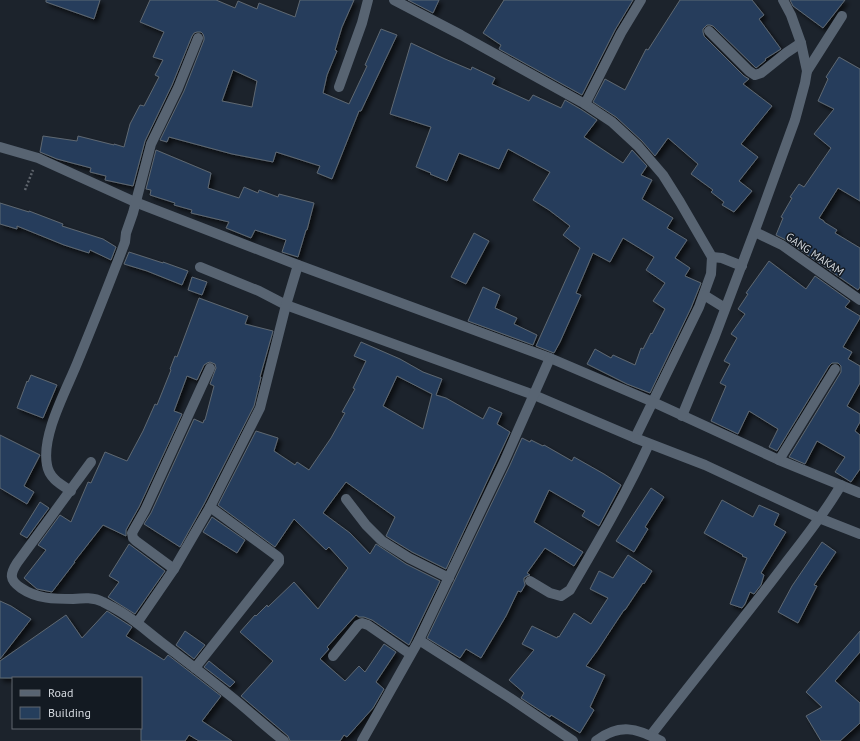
<svg xmlns="http://www.w3.org/2000/svg" width="860" height="741" font-family="'PT Sans',sans-serif">
<style>
.building{fill:#253e5c;stroke:#5f6872;fill-rule:evenodd;filter:url(#shadow)}
.lines{fill:none;stroke-linecap:round;stroke-linejoin:round}
.path{stroke:#60666e;stroke-width:2.5;stroke-dasharray:2 2;stroke-linecap:butt}
.minor{stroke:#586472;stroke-width:10}
.labels{text-anchor:middle;dominant-baseline:central;stroke-width:3;stroke-linejoin:round;paint-order:stroke}
.street-label{font-size:11px;fill:#d4d9df;stroke:#131a22}
</style>
<defs>
<filter id="shadow"><feDropShadow dx="3.5" dy="3.5" stdDeviation="2" flood-color="#0009"/></filter>
</defs>
<rect width="100%" height="100%" fill="#1c232c"/>
<g class="building">
<path d="M46,0H100L94,19L46,2Z"/>
<path d="M150,0H216L235,8L238,1L257,9L259,3L295,17L300,0H354L342,27L335,50L337,51L327,75L323,93L349,104L367,66L365,65L381,29L397,35L361,111H359L332,179L317,173L320,166L276,152L273,162L232,154L169,137L167,142L160,140L184,91L204,40V37L203,34L201,32H197L194,33L192,36L172,85L145,141L133,186L105,180L106,176L90,172L91,168L57,159L40,152L43,136L77,141L78,136L114,145V144L124,147L130,124L140,105L144,106L159,77L155,75L163,60L153,57L159,43L164,32L140,22ZM233,70L257,81L252,107L222,101Z"/>
<path d="M408,0H439L433,13Z"/>
<path d="M504,0H633L615,30L582,95L499,49L501,45L483,33Z"/>
<path d="M680,0H752L764,15L759,19L781,49L765,59L766,60L756,68L713,26L710,25H707L703,29V32L704,36L744,76L749,79L743,84L772,106L741,144L758,157L739,181L752,191L734,212L722,205L724,202L711,192L713,190L691,174L698,164L668,138L655,156L642,141L616,117L593,102L605,79L625,90L646,49L648,50Z"/>
<path d="M790,0H845L823,28L793,6Z"/>
<path d="M411,43L445,59L471,70L472,67L495,78L492,84L529,101L533,95L561,108L565,100L582,110L597,120L584,137L623,163L632,150L647,166L641,175L652,180L642,199L673,218L667,228L687,240L675,258L690,268L685,276L701,283L691,308L650,393L627,384L587,364L595,349L611,358L613,355L635,365L641,348L643,349L651,333L652,334L665,309L653,301L665,283L646,270L654,257L623,238L610,262L593,253L576,293L581,295L560,342L554,353L536,346L580,248L563,235L570,226L549,210L533,200L550,172L508,149L499,169L459,153L447,181L430,174L431,173L416,167L431,127L390,114Z"/>
<path d="M839,57L860,69V201L838,188L819,218L824,221V222L837,230L835,233L860,248V287L858,290L786,240L776,235L783,218L781,217L792,198L790,197L799,184L804,187L831,148L814,134L834,109L818,101L828,79L826,77Z"/>
<path d="M156,150L211,173L208,188L239,198L244,187L258,193L259,190L278,197L279,194L314,203L307,230H306L298,257L282,252L286,240L255,230L251,238L226,228L229,222L191,213L192,210L174,205L175,203L150,195L151,190L146,189Z"/>
<path d="M0,203L29,212V211L63,224L62,226L103,239L116,247L111,260L90,250L89,253L64,245L17,226V229L0,224Z"/>
<path d="M474,233L489,241L466,284L451,277Z"/>
<path d="M129,252L163,263V262L188,271L182,285L147,271L124,264Z"/>
<path d="M769,261L806,289L815,276L850,301L845,307L860,316V318L843,347L852,352L848,359L860,366V383L847,406L860,414V422L855,431L860,435V469L851,482L835,472L845,457L817,441L805,464L789,457L841,372V366L838,363H832L829,366L777,451L769,447L778,429L749,411L738,434L711,421L726,386L720,383L730,364L724,361L737,338L731,334L745,314L738,309L748,294L746,293Z"/>
<path d="M192,277L207,282L202,295L188,290Z"/>
<path d="M483,287L500,295L495,308L517,318L514,324L537,335L533,345L468,321Z"/>
<path d="M199,298L248,316L245,324L273,331L260,377H261L254,406L204,504L180,547L144,524L151,513L194,419L203,423L204,420H205L214,386L210,384L216,368L215,364L210,362L207,363L204,365L197,380L187,376L174,411L182,414L139,507L126,530V536L103,525L74,562H75L52,592L37,589L24,578L46,550L38,545L60,515L71,522L88,482L91,483L105,452L127,461L143,431L155,404L157,405L171,370L170,369L175,356L177,357Z"/>
<path d="M361,342L400,359L423,372L442,379L436,395L446,398L483,419L489,407L502,413L497,424L510,432L446,569L412,552L386,536L395,517L346,482L323,513L350,533L370,554L376,544L406,564L440,581L409,645L372,620L364,617H359L356,615L327,647L329,649L320,659L345,681L359,666L365,672L384,644L396,652L376,682L384,689L373,708L347,737L344,735L340,741H290L288,736L241,696L273,661L240,632L255,615L256,616L267,605L268,607L294,582L318,609L348,568L329,547L326,550L294,519L275,547L218,505L256,431L278,438L274,451L295,465L297,462L309,470L331,438L345,413L342,412L355,389L353,388L366,361L354,356ZM397,376L432,394L423,429L383,406Z"/>
<path d="M31,375L57,385L43,418L17,408L27,381L28,382Z"/>
<path d="M0,435L40,455L24,486L34,492L27,504L0,488Z"/>
<path d="M522,438L530,442L531,440L543,446L544,445L572,461L574,457L604,474L621,485L599,526L582,516L585,511L549,490L534,522L583,552L574,566L545,548L527,573L530,575L527,576L524,578V581L525,585L521,592L518,591L506,616L481,658L466,649L460,658L427,638L510,465Z"/>
<path d="M651,488L664,497L645,527L648,529L634,552L616,541Z"/>
<path d="M722,500L753,517L759,505L779,514L774,525L786,532L761,573L764,575L761,585L754,594L750,592L745,604L742,608L730,604L747,558L742,556L743,555L704,533Z"/>
<path d="M40,502L49,508L27,538L20,534Z"/>
<path d="M212,517L245,540L237,553L203,532Z"/>
<path d="M822,542L836,552L814,585L817,586L798,623L778,612L792,586Z"/>
<path d="M129,544L165,571L135,614L108,597L119,582L109,576Z"/>
<path d="M628,555L652,571L644,584L643,583L625,610H624L618,619L597,651L586,666L605,675L590,707L594,710L580,733L551,715L550,717L521,698L524,693L509,680L534,650L522,644L532,626L557,638L558,636L559,637L574,613L591,624L608,598L590,589L599,571L613,578Z"/>
<path d="M0,601L11,606L31,619L0,659Z"/>
<path d="M107,611L132,627L126,636L164,660L168,655L221,696L202,721L232,741H199L189,735L185,741H141V678H0V661L66,615L82,638Z"/>
<path d="M185,631L205,645L194,659L176,645Z"/>
<path d="M860,631V652L835,681L860,703V723L840,741H821L806,716L822,707L806,692L827,669Z"/>
<path d="M209,661L235,682L230,687L204,667Z"/>
</g>
<g class="lines">
<path class="path" d="M25,190L33,170"/>
<g class="minor">
<path d="M394,0L461,35L585,104L612,122L638,146L663,175L680,202L712,257L711,274L699,307L635,438"/>
<path d="M709,31L749,71L755,75L761,73L786,53L801,43"/>
<path d="M807,71L842,16"/>
<path d="M339,87L362,23L368,0"/>
<path d="M585,104L621,33L641,0"/>
<path d="M0,147L38,158L135,202L298,265L550,358L653,402L779,460L860,493"/>
<path d="M755,232L782,245L860,300"/>
<path d="M712,257L722,258L742,266"/>
<path d="M200,267L259,291L286,305L534,395L635,438L705,465L819,518L860,534"/>
<path d="M704,295L725,308"/>
<path d="M682,416L715,336L758,222L795,120L805,83L807,71L801,43L791,15L783,0"/>
<path d="M779,460L835,369"/>
<path d="M91,462L17,563C10,574 9,580 21,588C37,599 55,599 73,599C83,598 94,597 103,602C113,607 128,616 137,623C145,629 153,636 161,642C183,659 206,676 228,694C247,709 265,726 284,741"/>
<path d="M71,491C60,484 49,478 47,465C41,435 67,389 78,361C94,322 110,282 125,242L126,233L133,213L151,144L178,88L198,38"/>
<path d="M346,499L366,525L382,541L409,558L449,578"/>
<path d="M174,569L136,541L133,538L132,533L145,510L210,368"/>
<path d="M530,581L550,593L561,596L570,590C598,542 626,494 649,444"/>
<path d="M137,623L174,569L210,507L260,408L286,305L298,265"/>
<path d="M419,640L510,698L573,741"/>
<path d="M333,656L358,625L362,623L368,625L410,654"/>
<path d="M195,668L279,562V558L277,556L210,507"/>
<path d="M651,735C695,678 741,622 784,565C804,539 825,513 841,485"/>
<path d="M362,741L419,640L504,462L550,358"/>
<path d="M596,741C619,723 637,728 661,741"/>
</g>
</g>
<g class="labels">
<g class="street-label">
<text transform="translate(815 254) rotate(34)">GANG MAKAM</text>
</g>
</g>
<rect x="12" y="677" width="130" height="52" fill="#131a22" stroke="#60666e"/>
<rect x="20" y="690" width="20" height="6" fill="#586472" stroke="#60666e"/>
<text x="48" y="697" font-size="12" fill="#d4d9df">Road</text>
<rect x="20" y="707" width="20" height="12" fill="#253e5c" stroke="#60666e"/>
<text x="48" y="717" font-size="12" fill="#d4d9df">Building</text>
</svg>
